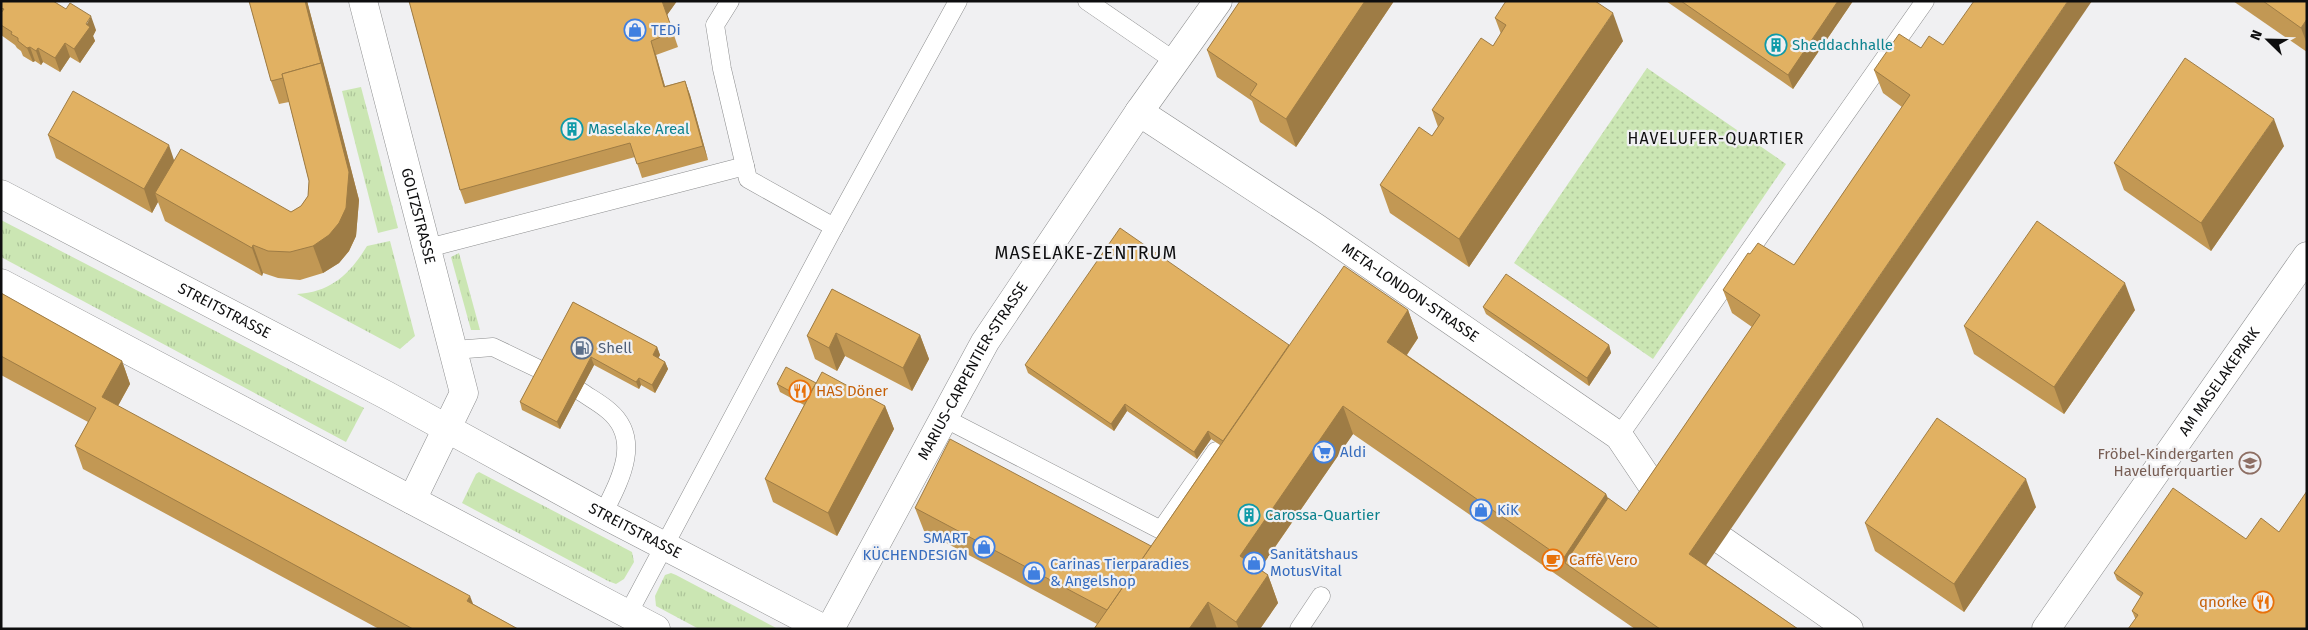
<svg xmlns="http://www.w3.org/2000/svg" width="2308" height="630" font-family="'Fira Sans',sans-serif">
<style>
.grass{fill:url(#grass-tufts)}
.park{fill:url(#park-dots)}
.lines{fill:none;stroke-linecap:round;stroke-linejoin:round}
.service-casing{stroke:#8c8d8e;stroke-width:19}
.minor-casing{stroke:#8c8d8e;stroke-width:29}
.secondary-casing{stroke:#8c8d8e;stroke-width:29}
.service{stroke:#fff;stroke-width:18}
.minor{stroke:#fff;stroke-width:28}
.secondary{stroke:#fff;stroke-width:28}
.wall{fill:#c29854}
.shaded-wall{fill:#9e7c45}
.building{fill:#e1b162;stroke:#9e7c45}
.labels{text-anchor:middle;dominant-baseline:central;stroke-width:4.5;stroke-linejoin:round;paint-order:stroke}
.shop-label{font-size:15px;fill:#366cbe;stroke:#f0f0f2;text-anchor:start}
.culture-label{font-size:15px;fill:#0d838f;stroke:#f0f0f2;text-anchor:start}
.street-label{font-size:15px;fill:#0e0e0f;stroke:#f0f0f2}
.service-label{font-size:15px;fill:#4e5e75;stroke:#f0f0f2;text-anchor:start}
.food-label{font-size:15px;fill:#c56008;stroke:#f0f0f2;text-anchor:start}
.education-label{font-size:15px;fill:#785e54;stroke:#f0f0f2;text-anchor:end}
.neighbourhood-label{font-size:16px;letter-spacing:1px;fill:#0e0e0f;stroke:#f0f0f2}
.quarter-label{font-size:18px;letter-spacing:1px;fill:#0e0e0f;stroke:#f0f0f2}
</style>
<defs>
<pattern id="grass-tufts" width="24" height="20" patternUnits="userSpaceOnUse" patternTransform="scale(1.25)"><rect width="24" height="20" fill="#cbe6b3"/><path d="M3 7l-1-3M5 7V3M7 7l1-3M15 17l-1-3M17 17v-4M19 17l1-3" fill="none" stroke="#adc499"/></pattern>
<pattern id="park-dots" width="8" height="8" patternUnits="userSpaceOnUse" patternTransform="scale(1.25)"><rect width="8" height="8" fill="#cbe6b3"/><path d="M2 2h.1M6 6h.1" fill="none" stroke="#adc499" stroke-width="1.8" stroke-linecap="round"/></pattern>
</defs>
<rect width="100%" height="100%" fill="#f0f0f2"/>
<g class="grass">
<path d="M361,87L398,228L378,233L342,91Z"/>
<path d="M1,220L364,408L346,442L1,257Z"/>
<path d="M390,241L415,336L400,349L297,294C331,292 350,274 367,246Z"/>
<path d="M459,253L480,330H471L451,257Z"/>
<path d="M479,472L632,552L634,562L624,579L616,584L608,581L462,503L476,474Z"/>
<path d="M671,573L676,575L778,629H699L656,606L655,596L665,575Z"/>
</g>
<path class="park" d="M1647,68L1786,164L1653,359L1514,263Z"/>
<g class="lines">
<g class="service-casing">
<g id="service">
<path d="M730,1L715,25L722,69L748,179L834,227"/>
<path d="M1087,1L1176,62"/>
<path d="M428,248L745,166"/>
<path d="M454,350L493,347L543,371"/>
<path d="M580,391C590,398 600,403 609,411C643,440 619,482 603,514"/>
<path d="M944,418L1161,530L1216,451"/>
<path d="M1619,436L1925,1"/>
<path d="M628,614L834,227L958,1"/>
<path d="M1299,629L1321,596"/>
</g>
</g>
<g class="minor-casing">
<g id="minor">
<path id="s1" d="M363,1L464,393L412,500"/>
<path id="s2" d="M1139,112L1318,229L1619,436L1660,497"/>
<path d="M1723,541L1849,629"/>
<path id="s3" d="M830,629L985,342L1139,112L1218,1"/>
<path id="s4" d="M2046,629L2307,256"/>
</g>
</g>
<g class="secondary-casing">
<g id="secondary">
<path id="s5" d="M1,194L386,395L603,514L824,629"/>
<path d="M1,283L656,629"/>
</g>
</g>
<use href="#service" class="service"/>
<use href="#minor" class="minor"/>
<use href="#secondary" class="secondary"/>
</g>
<g class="wall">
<path d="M1,1L96,30L93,36L95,41L80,63L70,57L60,72L43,62L41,65L35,61L33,62L23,56L21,51L17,48L15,45L1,35Z"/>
<path d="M249,1H307L359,200L356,236L349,251L339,263L323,273L300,280L278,278L263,273L262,276L165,221L158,202L152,213L56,158L48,135L174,160L291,212L301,206L308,196L309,181L289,102L279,104L271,81Z"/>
<path d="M409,1H677L667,15L678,47L656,55L665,86L685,81L690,95L708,160L642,178L635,157L465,204L460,190Z"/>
<path d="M1240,1H1394L1296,147L1260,122L1252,101L1217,77L1207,50Z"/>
<path d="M1666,1H1853L1793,89Z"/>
<path d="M2233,1H2307V52Z"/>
<path d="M1495,18L1623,41L1469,267L1390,213L1380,185L1432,136L1438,127L1432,110L1493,46L1501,34Z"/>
<path d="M1943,45L1706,565L1798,629H1635L1353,434L1260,569L1268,575L1278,603L1260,629H1094L1097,624L924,531L915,508L1151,546L1220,445L1211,439L1197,459L1127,411L1114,431L1028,373L1025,365L1289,345L1408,310L1418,338L1407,355L1606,494L1608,498L1626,511L1752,327L1732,313L1723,290L1750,254L1794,265L1902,107L1883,93L1874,70L1921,48Z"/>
<path d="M2284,146L2211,251L2124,190L2114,163Z"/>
<path d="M832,289L920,335L929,359L912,391L845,356L837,371L815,359L807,336Z"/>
<path d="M1,293L122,361L130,384L118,406L518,629H379L83,469L75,446L88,422L1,375Z"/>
<path d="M573,302L657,347L660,355L658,358L665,362L668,369L655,393L641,385L639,389L594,365L560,429L522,410L520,402Z"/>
<path d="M1483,307L1609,345L1611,353L1589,386L1486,314Z"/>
<path d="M2135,310L2064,414L1974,354L1964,326Z"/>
<path d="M816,383L885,406L894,429L837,536L773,502L765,479L804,405L780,392L777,384Z"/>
<path d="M2036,507L1964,612L1875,551L1865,523Z"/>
<path d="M2279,532L2307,629L2135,618L2132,611L2141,597L2117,580L2114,573L2246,539Z"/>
</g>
<g class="shaded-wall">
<path d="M305,1H307L331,91L322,68Z"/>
<path d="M662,1H677L667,15L678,47Z"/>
<path d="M1365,1H1394L1296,147L1286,119Z"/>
<path d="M1838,1H1853L1793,89L1788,75Z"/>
<path d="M2068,1H2092L1698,577L1689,554Z"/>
<path d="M1613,13L1623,41L1469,267L1459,239Z"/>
<path d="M91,16L96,30L93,36L95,41L80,63L74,49Z"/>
<path d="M2307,19V44L2301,28Z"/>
<path d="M651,41L656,55L669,101L664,87Z"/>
<path d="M65,43L70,57L60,72L55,58Z"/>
<path d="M30,47L35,61L33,62L27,48Z"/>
<path d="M38,48L43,62L41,65L36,51Z"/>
<path d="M321,63L331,91L359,200L356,236L349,251L339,263L323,273L313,246Z"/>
<path d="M685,81L690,95L708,160L703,146Z"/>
<path d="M2274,119L2284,146L2211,251L2201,223Z"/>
<path d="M169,145L177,169L155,193L158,202L152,213L144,189Z"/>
<path d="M253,245L263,273L262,276L252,248Z"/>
<path d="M2125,283L2135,310L2064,414L2054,387Z"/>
<path d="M1408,310L1418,338L1397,369L1387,342Z"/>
<path d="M836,333L845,356L837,371L829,348Z"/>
<path d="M920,335L929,359L912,391L903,368Z"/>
<path d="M1609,345L1611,353L1589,386L1587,378Z"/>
<path d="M657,347L660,355L656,363L653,355Z"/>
<path d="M591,357L594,365L560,429L557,422Z"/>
<path d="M122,361L130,384L110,420L102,397Z"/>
<path d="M665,362L668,369L655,393L652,385Z"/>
<path d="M639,378L641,385L639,389L636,382Z"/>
<path d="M1125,404L1127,411L1114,431L1111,424Z"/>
<path d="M885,406L894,429L837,536L828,513Z"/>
<path d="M1343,406L1353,434L1250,583L1240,556Z"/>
<path d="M1208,431L1211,439L1197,459L1194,452Z"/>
<path d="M2026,479L2036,507L1964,612L1954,584Z"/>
<path d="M1606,494L1616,521L1565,563L1563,559Z"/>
<path d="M1268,575L1278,603L1260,629H1239L1236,622Z"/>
<path d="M470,596L479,619L467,601Z"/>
<path d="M1208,602L1217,629H1189Z"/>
</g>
<g class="building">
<path d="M1,1H53L66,9L70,3L91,16L86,24L90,27L74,49L65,43L55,58L38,48L36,51L30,47L27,48L18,41V38L11,34L12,32L1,25V13L4,9L1,8Z"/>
<path d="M249,1H305L322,68L321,63L282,74L283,78L271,81Z"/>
<path d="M409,1H662L673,32L651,41L664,87L685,81L703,146L637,164L630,143L460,190Z"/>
<path d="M1240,1H1365L1286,119L1250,95L1257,84L1207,50Z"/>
<path d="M1506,1H1595L1613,13L1459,239L1380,185L1419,127L1432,136L1444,118L1432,110L1481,38L1493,46L1506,25L1495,18Z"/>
<path d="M1681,1H1838L1788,75Z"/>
<path d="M1974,1H2068L1689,554L1798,629H1660L1565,563L1608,498L1626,511L1760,315L1723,290L1748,253L1750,254L1758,243L1794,265L1910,95L1874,70L1899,34L1921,48L1929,36L1943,45Z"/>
<path d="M2263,1H2307V19L2301,28Z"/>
<path d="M2185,58L2274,119L2201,223L2114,163Z"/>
<path d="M321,63L349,172L346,208L339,223L329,235L313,246L290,252L268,251L253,245L252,248L155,193L181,149L291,212L301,206L308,196L309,181L282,74Z"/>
<path d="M73,91L169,145L144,189L48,135Z"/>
<path d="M2037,221L2125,283L2054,387L1964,326Z"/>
<path d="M1120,228L1289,345L1223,441L1208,431L1194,452L1125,404L1111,424L1025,365Z"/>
<path d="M1344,266L1408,310L1387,342L1606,494L1563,559L1343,406L1240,556L1268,575L1236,622L1208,602L1189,629H1094Z"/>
<path d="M1506,274L1609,345L1587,378L1483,307Z"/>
<path d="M832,289L920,335L903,368L836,333L829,348L807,336Z"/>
<path d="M1,293L122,361L102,397L470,596L467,601L518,629H413L75,446L96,408L1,356Z"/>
<path d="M573,302L657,347L653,355L665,362L652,385L639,378L636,382L591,357L557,422L520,402Z"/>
<path d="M786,367L816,383L806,400L777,384Z"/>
<path d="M822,372L885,406L828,513L765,479Z"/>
<path d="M1937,418L2026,479L1954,584L1865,523Z"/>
<path d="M950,439L1151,546L1107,610L915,508Z"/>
<path d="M2173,488L2246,539L2261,518L2279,532L2307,491V629H2128L2138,615L2132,611L2143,593L2114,573Z"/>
</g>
<defs>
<g id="shop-ring" transform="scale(1.125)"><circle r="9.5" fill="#f0f0f2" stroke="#3f7fe0" stroke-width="1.5"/><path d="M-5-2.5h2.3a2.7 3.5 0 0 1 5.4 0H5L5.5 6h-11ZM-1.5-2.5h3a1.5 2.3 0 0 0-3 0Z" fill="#3f7fe0"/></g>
<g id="building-ring" transform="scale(1.125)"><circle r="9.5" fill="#f0f0f2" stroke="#0f9aa8" stroke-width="1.5"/><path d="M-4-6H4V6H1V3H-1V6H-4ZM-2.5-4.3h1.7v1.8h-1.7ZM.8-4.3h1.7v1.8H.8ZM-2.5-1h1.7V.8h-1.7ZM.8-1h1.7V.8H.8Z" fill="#0f9aa8"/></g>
<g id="fuel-ring" transform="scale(1.125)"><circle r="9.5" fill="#f0f0f2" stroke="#5c6f8a" stroke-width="1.5"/><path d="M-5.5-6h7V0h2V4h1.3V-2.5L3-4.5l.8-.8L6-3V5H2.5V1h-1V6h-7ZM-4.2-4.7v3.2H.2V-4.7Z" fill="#5c6f8a"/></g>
<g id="restaurant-ring" transform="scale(1.125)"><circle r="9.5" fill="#f0f0f2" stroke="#e8710a" stroke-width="1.5"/><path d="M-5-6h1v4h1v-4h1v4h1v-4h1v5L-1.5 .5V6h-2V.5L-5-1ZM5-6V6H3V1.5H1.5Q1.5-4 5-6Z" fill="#e8710a"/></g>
<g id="supermarket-ring" transform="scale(1.125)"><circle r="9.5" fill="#f0f0f2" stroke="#3f7fe0" stroke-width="1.5"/><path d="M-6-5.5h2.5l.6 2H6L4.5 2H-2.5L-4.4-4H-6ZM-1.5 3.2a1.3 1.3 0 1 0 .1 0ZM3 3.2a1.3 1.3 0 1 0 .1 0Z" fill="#3f7fe0"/></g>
<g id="school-ring" transform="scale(1.125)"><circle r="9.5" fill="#f0f0f2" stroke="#8d6e63" stroke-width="1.5"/><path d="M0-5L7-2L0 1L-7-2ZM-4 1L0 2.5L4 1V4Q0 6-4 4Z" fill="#8d6e63"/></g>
<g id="cafe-ring" transform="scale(1.125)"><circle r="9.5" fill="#f0f0f2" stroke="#e8710a" stroke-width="1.5"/><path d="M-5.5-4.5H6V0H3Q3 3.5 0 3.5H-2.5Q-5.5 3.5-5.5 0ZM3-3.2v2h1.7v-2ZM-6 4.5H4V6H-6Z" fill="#e8710a"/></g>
</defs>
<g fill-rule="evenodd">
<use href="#shop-ring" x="635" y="30"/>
<use href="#building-ring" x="1776" y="45"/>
<use href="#building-ring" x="572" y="129"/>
<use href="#fuel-ring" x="582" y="348"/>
<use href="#restaurant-ring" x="800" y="391"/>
<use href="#supermarket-ring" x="1324" y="452"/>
<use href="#school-ring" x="2250" y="463"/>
<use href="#shop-ring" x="1481" y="510"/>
<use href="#building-ring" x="1249" y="515"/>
<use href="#shop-ring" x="984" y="547"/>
<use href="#cafe-ring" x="1553" y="560"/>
<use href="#shop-ring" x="1254" y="563"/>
<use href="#shop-ring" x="1034" y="573"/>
<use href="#restaurant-ring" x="2263" y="602"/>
</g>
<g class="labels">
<g class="shop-label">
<text x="651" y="30">TEDi</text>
<text x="1340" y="452">Aldi</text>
<text x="1497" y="510">KiK</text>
<text x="968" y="538" text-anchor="end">SMART<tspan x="968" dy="17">KÜCHENDESIGN</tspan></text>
<text x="1270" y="554">Sanitätshaus<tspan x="1270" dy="17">MotusVital</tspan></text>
<text x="1050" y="564">Carinas Tierparadies<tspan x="1050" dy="17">&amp; Angelshop</tspan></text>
</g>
<g class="culture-label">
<text x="1792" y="45">Sheddachhalle</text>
<text x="588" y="129">Maselake Areal</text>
<text x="1265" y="515">Carossa-Quartier</text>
</g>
<g class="street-label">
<text stroke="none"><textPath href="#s1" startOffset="222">GOLTZSTRASSE</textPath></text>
<text stroke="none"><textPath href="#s2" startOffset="326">META-LONDON-STRASSE</textPath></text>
<text stroke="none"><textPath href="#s5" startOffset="252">STREITSTRASSE</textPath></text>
<text stroke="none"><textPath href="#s3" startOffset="295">MARIUS-CARPENTIER-STRASSE</textPath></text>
<text stroke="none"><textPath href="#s4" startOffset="302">AM MASELAKEPARK</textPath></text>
<text stroke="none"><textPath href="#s5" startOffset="718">STREITSTRASSE</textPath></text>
</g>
<g class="service-label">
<text x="598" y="348">Shell</text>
</g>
<g class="food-label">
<text x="816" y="391">HAS Döner</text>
<text x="1569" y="560">Caffè Vero</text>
<text x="2247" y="602" text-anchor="end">qnorke</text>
</g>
<g class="education-label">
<text x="2234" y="454">Fröbel-Kindergarten<tspan x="2234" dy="17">Haveluferquartier</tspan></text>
</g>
<g class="neighbourhood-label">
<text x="1716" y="138">HAVELUFER-QUARTIER</text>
</g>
<g class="quarter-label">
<text x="1086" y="253">MASELAKE-ZENTRUM</text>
</g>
</g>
<rect width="2308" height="630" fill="none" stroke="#0e0e0f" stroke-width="5"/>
<g transform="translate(2268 40) rotate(293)" stroke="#f0f0f2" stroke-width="4" paint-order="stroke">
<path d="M0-4L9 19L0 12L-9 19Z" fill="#0e0e0f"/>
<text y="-8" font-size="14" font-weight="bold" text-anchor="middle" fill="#0e0e0f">N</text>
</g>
</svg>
